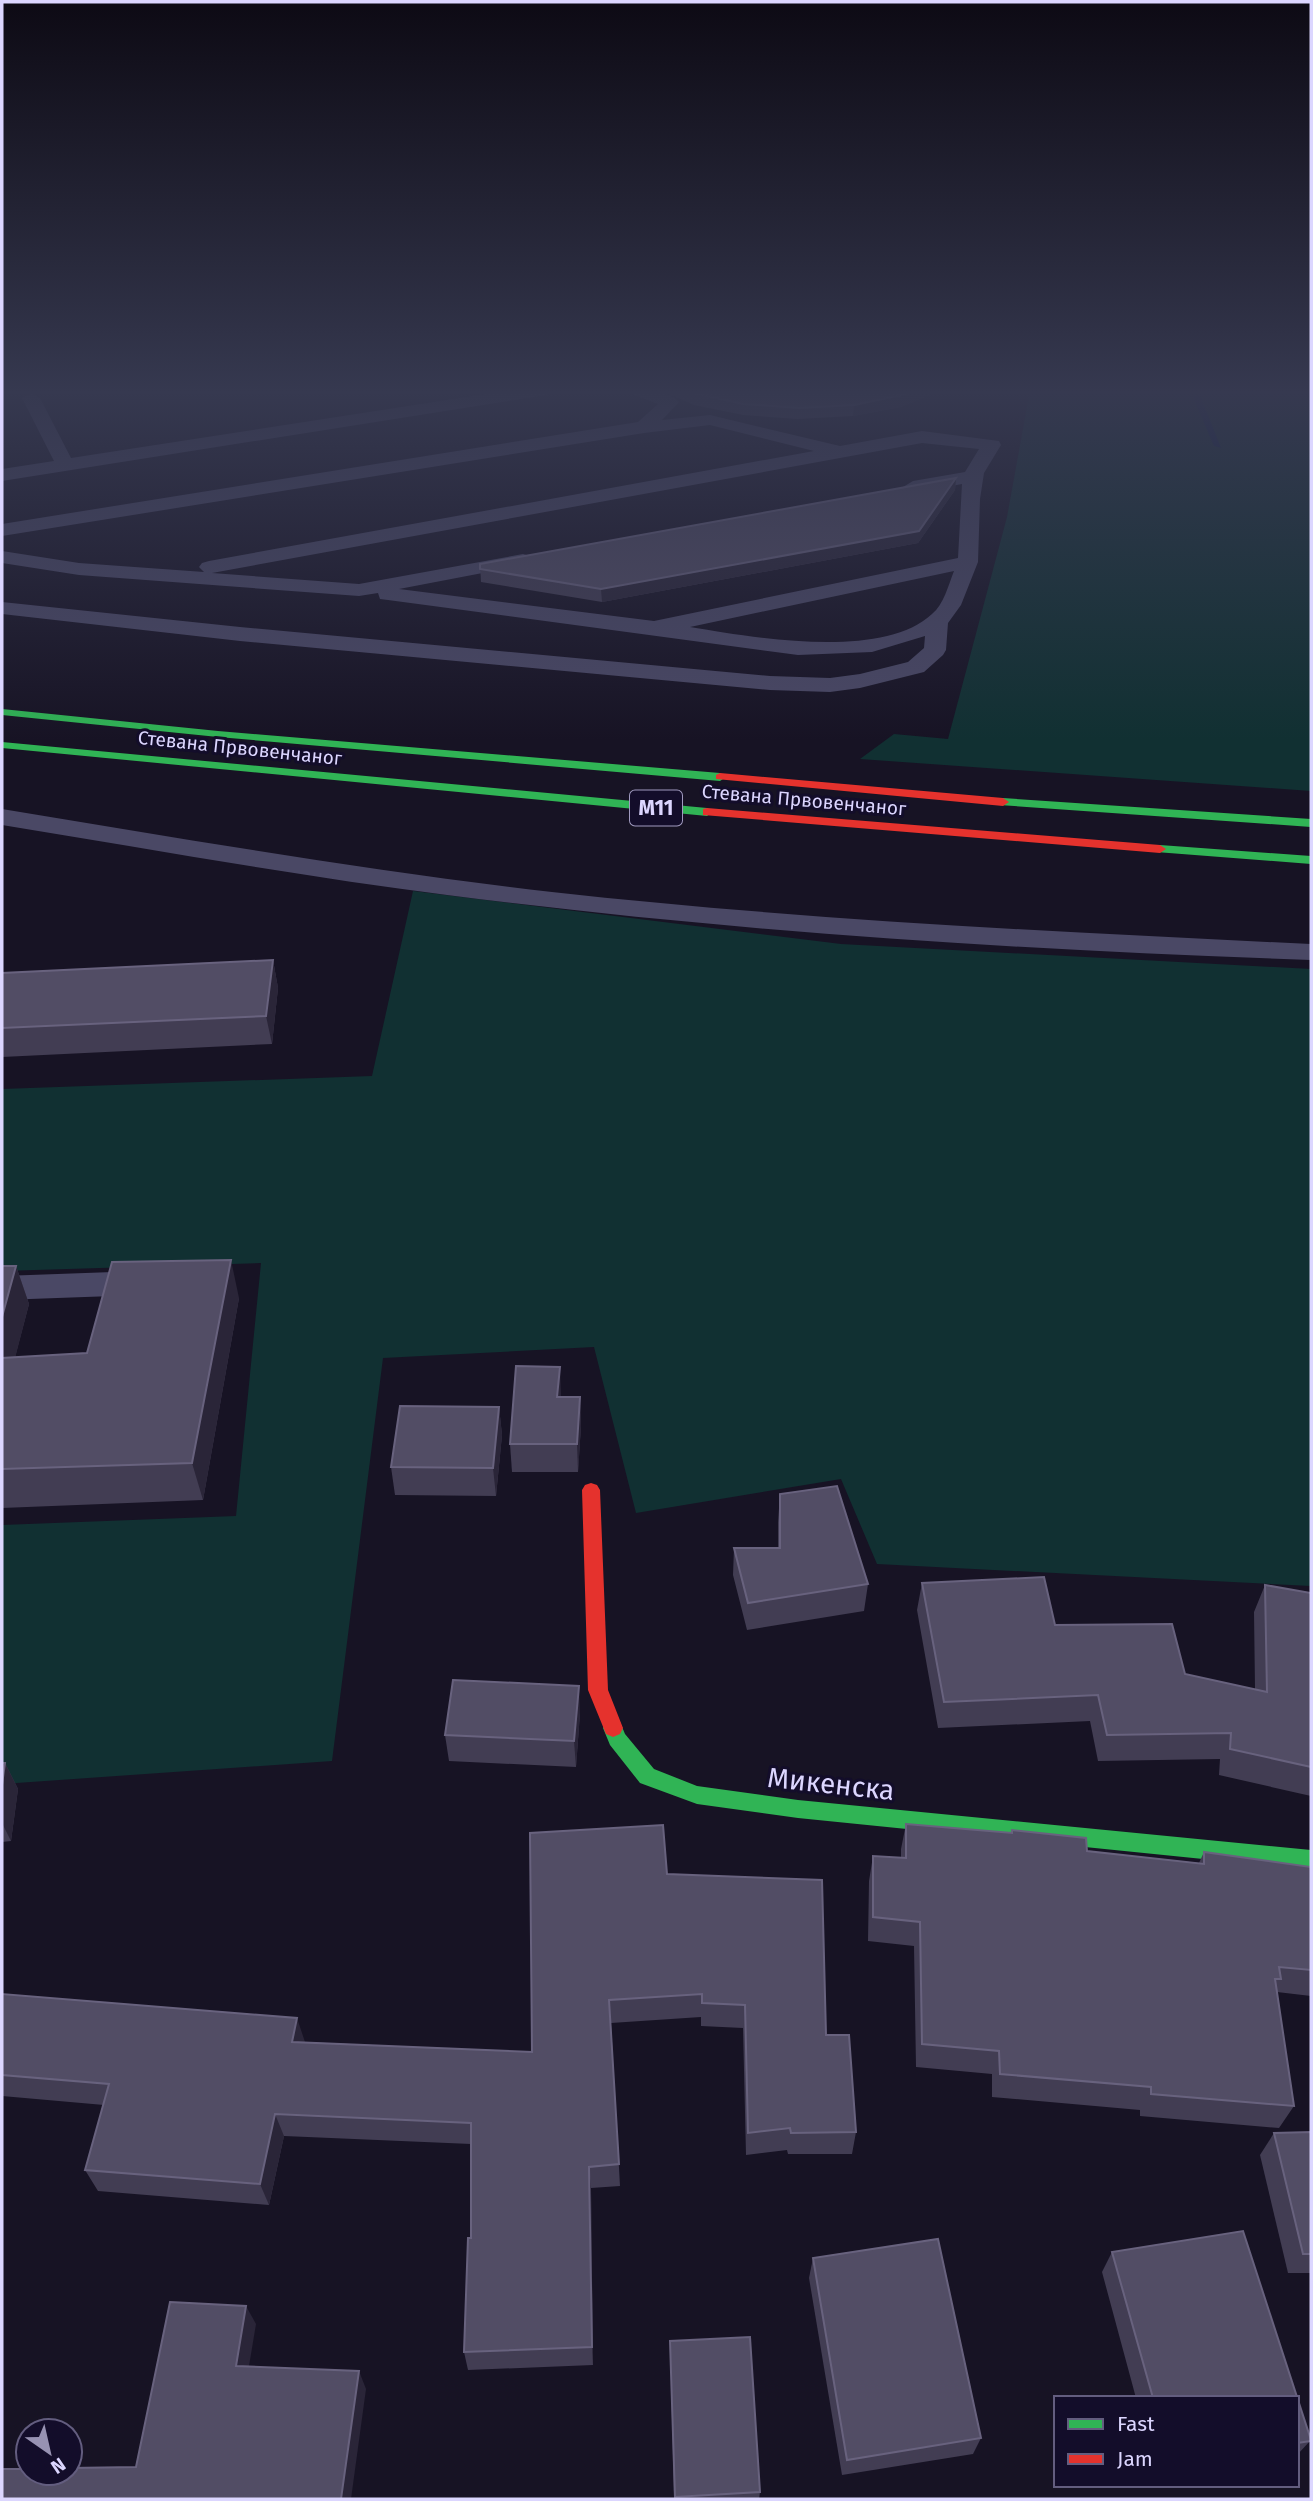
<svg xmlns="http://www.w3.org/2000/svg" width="1313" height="2501" font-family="'Fira Sans',sans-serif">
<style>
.green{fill:#113032}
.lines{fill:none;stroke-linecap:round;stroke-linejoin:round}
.stream{fill:#071c48;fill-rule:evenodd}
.lane{fill:#4a4865;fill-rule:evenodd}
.fast{fill:#30b455;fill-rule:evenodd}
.jam{fill:#e5322d;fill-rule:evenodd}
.wall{fill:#423d53}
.shaded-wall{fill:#2a2538}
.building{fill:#524d65;stroke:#68627e;stroke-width:2}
.labels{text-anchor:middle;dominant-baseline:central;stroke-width:6;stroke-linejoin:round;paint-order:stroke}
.far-street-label{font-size:19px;fill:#dcd6ff;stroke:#130d2a}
.shield{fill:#130d2a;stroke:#a09abf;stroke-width:2}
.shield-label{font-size:21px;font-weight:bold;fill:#dcd6ff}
.near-street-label{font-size:28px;fill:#dcd6ff;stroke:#130d2a}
</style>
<rect width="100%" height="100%" fill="#171324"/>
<g class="green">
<path d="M1030,390H1311V791L860,759L894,734L948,739L1007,517Z"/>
<path d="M413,891L841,944L1311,969V1586L877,1564L841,1479L636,1513L594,1347L383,1358L332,1761L2,1784V1525L236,1516L261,1263L2,1271V1089L372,1076Z"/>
</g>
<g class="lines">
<path class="stream" d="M1190,390H1198L1221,448L1214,446Z"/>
<g class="lane">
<path d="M511,390H555L546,395L2,481V469L54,461L22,398L31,393L40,398L71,458Z"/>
<path d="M629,390C646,390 667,389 679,402L662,420L710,415L840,446L922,431L999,441L1001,445L984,473L980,499L978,562L961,605L948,623L946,650L943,655L924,672L860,688L830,692L770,690L240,641L2,614V602L240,627L770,676L830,678L860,674L908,662L924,648L925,636L872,652L798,655L388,600L380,599L378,593L359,596L79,575L2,563V551L79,563L204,572L199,567L202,563L209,561L814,451L710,425L644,433L2,536V524L638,422L658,404L632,394ZM922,443L979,449L965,472L913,481L903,487L913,493L962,484L958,558L654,621L399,589L530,564L533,560L530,556L523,554L359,584L212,573ZM954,571C948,586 944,604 932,614C882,661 751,637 690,627Z"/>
<path d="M2,809C185,839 368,871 552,892C804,920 1058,932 1311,944V960C1023,950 733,932 447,895C298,876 150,849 2,825Z"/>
<path d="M113,1272L125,1275L130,1284L125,1293L113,1296L2,1300V1276Z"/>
</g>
<g class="fast">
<path d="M2,709L218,731L720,773L726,777L720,781L218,737L2,715Z"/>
<path d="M2,742L707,808L713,812L707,816L2,748Z"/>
<path d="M1003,798L1311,819V827L999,805L997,802Z"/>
<path d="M1160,845L1311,856V864L1156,852L1154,849Z"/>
<path d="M613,1719L620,1722L625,1734L654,1769L697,1786L798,1800L1311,1850V1870L798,1818L697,1804L640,1783L610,1745L603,1728L606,1722Z"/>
</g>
<g class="jam">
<path d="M720,773L1003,798L1009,802L1003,806L716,779V775Z"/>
<path d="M707,808L1160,845L1166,849L1160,853L703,815V809Z"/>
<path d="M591,1483L597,1485L600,1490L608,1690L623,1728L620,1734L613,1737L606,1734L588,1690L582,1490L585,1485Z"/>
</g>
</g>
<g class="wall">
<path d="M660,390H938L936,392L901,407L853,416L798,419L743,415L694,405Z"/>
<path d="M956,478L955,490L918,543L602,602L481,582L480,564Z"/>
<path d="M273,960L278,988L272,1044L2,1057V973Z"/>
<path d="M2,1266H16L29,1304L15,1357L87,1353L239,1298L203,1500L2,1508Z"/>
<path d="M561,1397H580L581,1426L578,1472H512L510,1444Z"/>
<path d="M499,1407L502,1435L496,1496L395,1495L391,1467Z"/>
<path d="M780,1494L868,1584L864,1611L747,1630L733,1575L734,1548H778V1522Z"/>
<path d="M922,1583L1055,1625L1185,1674L1255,1689L1254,1612L1265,1585L1311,1593V1796L1219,1775L1220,1759L1098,1761L1090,1721L938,1728L917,1610Z"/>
<path d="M580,1713L576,1767L449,1761L445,1735Z"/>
<path d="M2,1763H5L18,1789L11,1841L2,1842Z"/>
<path d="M906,1824L1012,1833V1830L1087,1851L1199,1863L1204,1852L1311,1867V1996L1277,1992L1294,2106L1279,2128L1140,2116V2110L992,2097V2074L916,2067L914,1946L868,1941L869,1881L873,1856L901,1858V1849Z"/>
<path d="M667,1874L826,2035L856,2132L852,2154H788L787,2150L746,2155L743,2028L701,2026V2017L611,2023L620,2186L591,2188L593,2365L468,2370L464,2352L471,2238V2144L284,2136L269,2205L98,2191L85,2170L104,2105L2,2096V1994L304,2042L532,2052Z"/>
<path d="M1311,2132V2273H1288L1260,2155L1274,2133Z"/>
<path d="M1243,2231L1311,2440L1297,2455V2398H1136L1102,2272L1112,2252Z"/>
<path d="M813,2258L981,2438L973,2454L842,2475L809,2278Z"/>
<path d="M670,2341L760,2492L759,2499H674Z"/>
</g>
<g class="shaded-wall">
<path d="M914,390H938L936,392L901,407L853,416L854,405Z"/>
<path d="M956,478L955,490L918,543L602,602L601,589Z"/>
<path d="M273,960L278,988L272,1044L266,1016Z"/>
<path d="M231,1260L239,1298L203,1500L192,1463Z"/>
<path d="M16,1266L29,1304L5,1397L2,1388V1317Z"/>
<path d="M560,1367L561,1395L559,1425L557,1397Z"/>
<path d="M580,1397L581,1426L578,1472L577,1444Z"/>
<path d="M499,1407L502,1435L496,1496L493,1468Z"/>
<path d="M579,1686L580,1713L576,1767L574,1741Z"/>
<path d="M5,1763L18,1789L11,1841L2,1823V1785Z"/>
<path d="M297,2018L305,2042L300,2065L292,2042Z"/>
<path d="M275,2114L284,2136L269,2205L260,2184Z"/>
<path d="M589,2167L591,2188L593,2365L592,2347Z"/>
<path d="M246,2306L256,2324L246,2384L236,2366Z"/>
<path d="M359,2371L366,2389L351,2499H341Z"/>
</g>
<g class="building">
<path d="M687,390H914L902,395L854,405L799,408L743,404L694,393Z"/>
<path d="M956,478L919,531L601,589L480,569V564Z"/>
<path d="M273,960L266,1016L2,1028V973Z"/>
<path d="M231,1260L192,1463L2,1469V1358L87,1353L112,1262Z"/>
<path d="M2,1266H16L2,1317Z"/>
<path d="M516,1366L560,1367L557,1397H580L577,1444H510Z"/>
<path d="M400,1406L499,1407L493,1468L391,1467Z"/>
<path d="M837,1486L868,1584L748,1603L734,1548H780V1494Z"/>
<path d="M1044,1577L1055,1625L1172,1624L1185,1674L1267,1692L1265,1585L1311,1593V1767L1230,1749L1231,1733L1107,1735L1098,1695L944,1702L922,1583Z"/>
<path d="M453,1680L579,1686L574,1741L445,1735Z"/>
<path d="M2,1763H5L2,1785Z"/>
<path d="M906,1824L1012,1833V1830L1086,1838L1087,1851L1204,1864V1852L1311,1867V1970L1279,1967L1281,1979H1275L1294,2106L1151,2094V2087L1000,2074L999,2051L922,2044L920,1922L873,1917V1856L906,1858Z"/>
<path d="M663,1825L667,1874L822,1880L826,2035H849L856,2132L791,2133L790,2128L748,2133L745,2005L702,2003V1994L609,2000L619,2164L589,2167L592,2347L464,2352L468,2238H471V2123L275,2114L260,2184L85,2170L109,2084L2,2075V1994L297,2018L292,2042L532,2052L530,1833Z"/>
<path d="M1311,2132V2254H1303L1274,2133Z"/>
<path d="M1243,2231L1311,2440V2441L1297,2443V2398H1153L1112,2252Z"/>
<path d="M938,2239L981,2438L847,2460L813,2258Z"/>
<path d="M170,2302L246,2306L236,2366L359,2371L341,2499H2V2469H28V2473H70V2468L136,2467Z"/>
<path d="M750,2337L760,2492L675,2497L670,2341Z"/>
</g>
<linearGradient id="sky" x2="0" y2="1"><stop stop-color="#0d0a14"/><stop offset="0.53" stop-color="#363950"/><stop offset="1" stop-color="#363950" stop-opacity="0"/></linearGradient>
<rect width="1313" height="740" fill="url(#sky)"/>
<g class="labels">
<g class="far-street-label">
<text transform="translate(240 748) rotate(6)">Стевана Првовенчаног</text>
<text transform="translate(804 800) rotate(5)">Стевана Првовенчаног</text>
</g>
<rect class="shield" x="630" y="790.5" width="52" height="35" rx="5"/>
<g class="shield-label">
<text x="656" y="808">M11</text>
</g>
<g class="near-street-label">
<text transform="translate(831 1784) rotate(6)">Микенска</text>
</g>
</g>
<rect width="1313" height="2501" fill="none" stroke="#dcd6ff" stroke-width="7"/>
<rect x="1054" y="2396" width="245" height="91" fill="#130d2a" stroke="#635d7f" stroke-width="2"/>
<rect x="1068" y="2419" width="35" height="10" fill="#30b455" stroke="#635d7f" stroke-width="2"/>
<text x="1117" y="2431" font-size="21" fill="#dcd6ff">Fast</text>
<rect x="1068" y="2454" width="35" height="10" fill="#e5322d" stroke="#635d7f" stroke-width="2"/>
<text x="1117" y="2466" font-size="21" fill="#dcd6ff">Jam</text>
<g transform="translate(49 2452) rotate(146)"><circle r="33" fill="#130d2a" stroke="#635d7f" stroke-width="2"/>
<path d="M0-5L12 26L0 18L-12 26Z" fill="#9792b2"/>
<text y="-10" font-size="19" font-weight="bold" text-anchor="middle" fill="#dcd6ff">N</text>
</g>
</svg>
